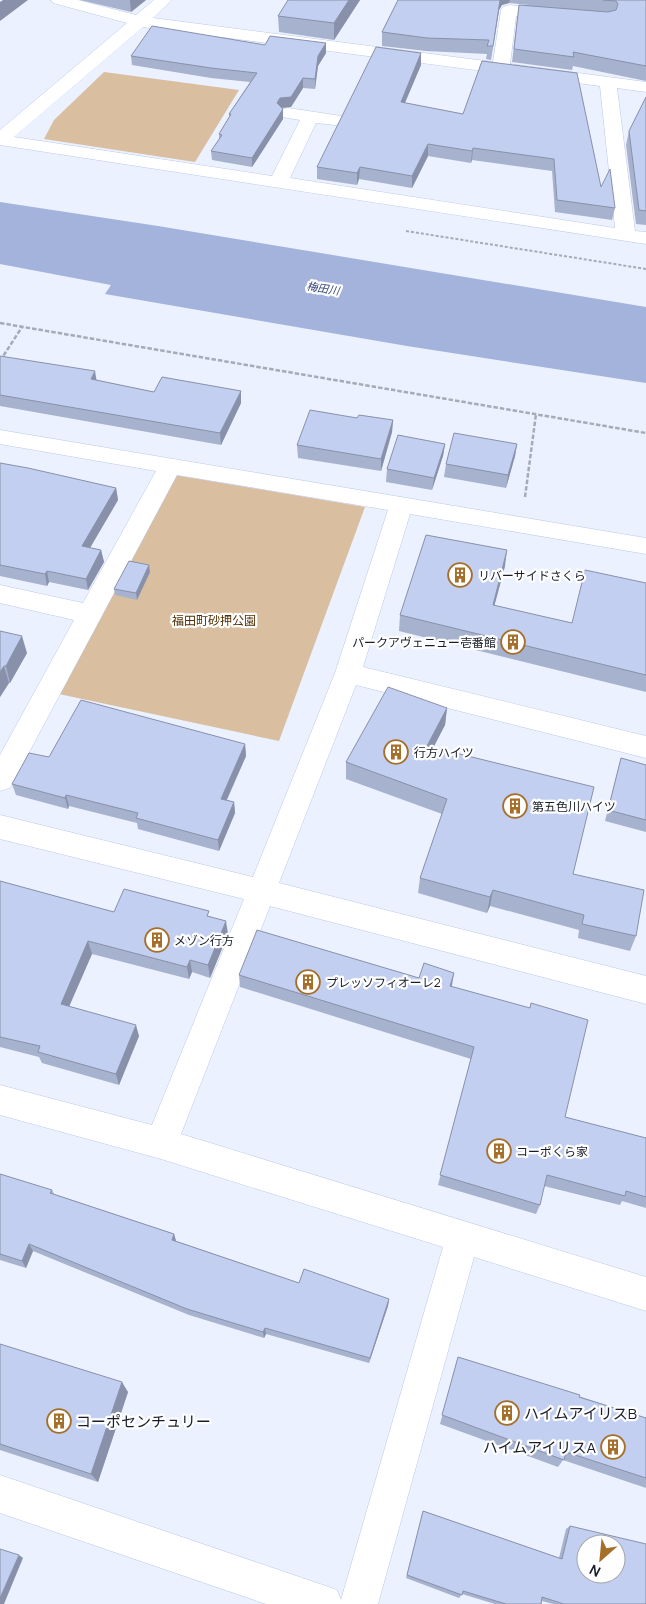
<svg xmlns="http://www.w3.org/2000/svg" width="646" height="1604" font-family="Manrope,'Noto Sans JP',sans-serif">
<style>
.green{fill:#d9bea0}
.water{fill:#a3b3db}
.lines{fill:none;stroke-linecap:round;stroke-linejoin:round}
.minor-casing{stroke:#bbc8e9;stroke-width:1}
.path-far1{stroke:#a5abb8;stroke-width:2;stroke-dasharray:3 2;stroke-linecap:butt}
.path{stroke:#a5abb8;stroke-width:2.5;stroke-dasharray:4.5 2;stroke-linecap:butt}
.minor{fill:#fff;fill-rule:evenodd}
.wall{fill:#a7b2cf}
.shaded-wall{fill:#8891a9}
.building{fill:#c2cff1;stroke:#8891a9;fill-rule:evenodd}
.labels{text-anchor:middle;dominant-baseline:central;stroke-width:4.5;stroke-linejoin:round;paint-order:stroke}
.far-water-label{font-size:11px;font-style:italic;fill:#37487c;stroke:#fefefe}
.poi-label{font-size:12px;fill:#181d29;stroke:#fefefe;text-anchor:start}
.park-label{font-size:12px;fill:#523204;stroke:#fefefe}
.near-poi-label{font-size:15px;fill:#181d29;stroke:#fefefe;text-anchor:start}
</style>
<rect width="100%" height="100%" fill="#ebf1ff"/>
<g class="green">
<path d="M104,72L239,90L195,162L44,139L54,120Z"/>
<path d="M175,475L365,507L279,741L59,694Z"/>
</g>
<path class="water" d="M0,202L158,226L646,307V383L407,346L105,294L111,285L0,264Z"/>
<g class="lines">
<g class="minor-casing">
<g id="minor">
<path d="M51,0H78L136,15L154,0H172L153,18L493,62L501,10L503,7L509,5L562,11L564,14L562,17L556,19L516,16L510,64L646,82V92L617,88L635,231L646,232V244L0,145V130L127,23L53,3ZM143,27L600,86L615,228L290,178L316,123L335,125L341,124L344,120L341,116L335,115L288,108L282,109L279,113L282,117L300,120L272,176L14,137Z"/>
<path d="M0,430L646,538V554L410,514L363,667L646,736V758L356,685L279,883L646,976V1004L270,906L181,1134L646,1277V1311L474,1257L378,1604H266L0,1513V1475L323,1585L337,1590L341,1600L443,1247L161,1159L0,1115V1085L152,1125L244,899L0,839V815L253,877L335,673L388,510L177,475L10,788L0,791V755L74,620L0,603V585L83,603L156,471L0,444Z"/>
</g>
</g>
<path class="path-far1" d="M406,231L646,269"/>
<g class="path">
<path d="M0,323L646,433"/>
<path d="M0,361L22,327"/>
<path d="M525,497L536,414"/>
</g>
<use href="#minor" class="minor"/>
</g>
<g class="wall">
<path d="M80,0H146L131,12Z"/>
<path d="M360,0L334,40L279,32L278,16Z"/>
<path d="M398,0H646V81L573,66L572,70L512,62L519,5H529L509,3L502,5L499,10L491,60L486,59L487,54L426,51L382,46V32Z"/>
<path d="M326,43V53L318,66L315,89L303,88L291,107L281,108L283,109V119L252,167L212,160L211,151L219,139V134L229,118V114L250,82L211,78L132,65L131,56L265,45Z"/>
<path d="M421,53V65L405,103L463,114L482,61L601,187L615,208L612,220L555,212L552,171L472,160L471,163L428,156L412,188L359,179L357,185L317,179V167Z"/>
<path d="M646,97V225L636,224L626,145L629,131Z"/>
<path d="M0,356L96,380L154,392L241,391V403L221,445L0,406Z"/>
<path d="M357,418L393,420L392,432L381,471L298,458L297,445Z"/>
<path d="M445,444L443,456L432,490L386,482L387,469Z"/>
<path d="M517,444L515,456L506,488L444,477L446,464Z"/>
<path d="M0,463L116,488L118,500L90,548L101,550L104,562L88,590L49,582L47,586L0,576Z"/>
<path d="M505,566L494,606L572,623L646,583V692L399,631L400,615Z"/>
<path d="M150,572L137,600L115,595L114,589Z"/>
<path d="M0,631L27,653L10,683H9L0,697Z"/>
<path d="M447,708L445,725L433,747L573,874L636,936L630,951L578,938L579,930L490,906L487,913L418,893L420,878L442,814L346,779V762Z"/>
<path d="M245,744L246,756L227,800L234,802L235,813L219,851L138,829L137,823L69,806L68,809L16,795L12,784L49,757Z"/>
<path d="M621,758L646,765V832L605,821Z"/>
<path d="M0,881L114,912L210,916L228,934L210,978L192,972L189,979L92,954L69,1006L139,1036L119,1085L42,1063L39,1057L0,1047Z"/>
<path d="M239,975L419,978L452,986L565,1117L646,1138V1208L622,1201L620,1205L544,1186L540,1205L536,1214L438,1185L471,1059L240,987Z"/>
<path d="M0,1174L52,1190L54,1194L174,1234L176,1241L299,1283L389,1299L388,1306L369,1363L266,1334L264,1338L189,1315L33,1251L26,1268L0,1260Z"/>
<path d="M0,1344L128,1392L98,1482L0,1450Z"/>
<path d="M458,1357L646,1418V1488L563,1460L558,1467L440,1424Z"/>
<path d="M423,1511L559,1558L566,1529L570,1526L646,1604H553L542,1601L541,1604H495L462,1594L459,1598L406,1578Z"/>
</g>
<g class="shaded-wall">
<path d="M3,0H28L0,21V2Z"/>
<path d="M130,0H146L131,12Z"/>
<path d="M349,0H360L334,40V23Z"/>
<path d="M500,0H510L509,3L502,5L499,10L491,60Z"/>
<path d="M326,43V53L318,66L315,89V79L318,56Z"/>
<path d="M421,53V65L400,114L401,102Z"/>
<path d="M303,78V88L291,107L280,108L277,103L280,98Z"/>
<path d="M283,109V119L252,167V158Z"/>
<path d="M428,144V156L412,188V176Z"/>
<path d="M473,148L472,160L471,163L472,151Z"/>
<path d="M360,167L359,179L357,185V173Z"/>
<path d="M95,371L97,383L91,379Z"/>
<path d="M241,391V403L221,445L220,433Z"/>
<path d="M393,420L392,432L381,471V459Z"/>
<path d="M445,444L443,456L432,490L434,478Z"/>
<path d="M517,444L515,456L506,488L508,475Z"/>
<path d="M116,488L118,500L84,558L82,546Z"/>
<path d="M101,550L104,562L88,590L86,579Z"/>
<path d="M507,550L505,566L490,622L493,605Z"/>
<path d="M149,565L150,572L137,600L136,593Z"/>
<path d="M47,571L49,582L47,586L45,574Z"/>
<path d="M22,636L27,653L10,683L6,666Z"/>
<path d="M4,666L9,683L0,697V672Z"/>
<path d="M447,708L445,725L426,762L427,746Z"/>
<path d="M245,744L246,756L222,810L221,799Z"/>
<path d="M66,795L69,806L68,809L65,798Z"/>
<path d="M234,802L235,813L219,851L218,840Z"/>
<path d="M493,890L490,906L487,913L490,897Z"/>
<path d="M226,921L228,934L210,978L208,965Z"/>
<path d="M88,941L92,954L65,1016L61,1004Z"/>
<path d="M190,960L192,972L189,979L187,967Z"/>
<path d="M454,973L452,985L448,998L450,986Z"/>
<path d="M136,1025L139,1036L119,1085L116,1074Z"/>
<path d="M174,1234L176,1241L174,1247L172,1240Z"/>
<path d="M29,1244L33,1251L26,1268L22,1261Z"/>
<path d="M389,1299L388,1306L369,1363L370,1358Z"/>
<path d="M265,1328L266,1334L264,1338L263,1332Z"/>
<path d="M122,1382L128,1392L98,1482L91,1474Z"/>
<path d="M19,1555L23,1558L4,1604H0V1598Z"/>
</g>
<g class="building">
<path d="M288,0H349L334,23L278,16Z"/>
<path d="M398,0H500L493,46H487L489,40L427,38L382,32Z"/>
<path d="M603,0H646V66L573,52L574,57L514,49L519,5L608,12L616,10L618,4L616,1Z"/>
<path d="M152,26L265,45L270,36L326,43L318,56L315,79L303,78L291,97L280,98L277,103L283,109L252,158L211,151L222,135L219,134L231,114H229L257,73L211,68L131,56Z"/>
<path d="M376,47L421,53L401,102L463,114L482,61L577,73L601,187L610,169L615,208L557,200L554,159L473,148L472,151L428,144L412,176L360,167L357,173L317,167Z"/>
<path d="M646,97V211L639,210L629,131Z"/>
<path d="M0,356L95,371L91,379L154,392L162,377L241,391L220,433L0,395Z"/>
<path d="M310,410L357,418L359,415L393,420L381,459L297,445Z"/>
<path d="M454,433L517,444L508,475L446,464Z"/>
<path d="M398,435L445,444L434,478L387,469Z"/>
<path d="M0,463L28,468L116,488L82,546L101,550L86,579L47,571L45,574L0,565Z"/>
<path d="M426,535L507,550L493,605L572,623L585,570L646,583V675L400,615Z"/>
<path d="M129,561L149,565L136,593L114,589Z"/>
<path d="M0,631L22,636L6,666H4L0,672Z"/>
<path d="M388,687L447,708L427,746L594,787L573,874L644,890L636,936L582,924L584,915L493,890L490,897L420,878L447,799L346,762Z"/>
<path d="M81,700L245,744L221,799L234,802L218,840L136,818L138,813L66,795L65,798L12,784L29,753L49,757Z"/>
<path d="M621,758L646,765V820L608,810Z"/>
<path d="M0,881L114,912L124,889L209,911L207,916L226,921L208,965L190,960L187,967L88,941L61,1004L136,1025L116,1074L38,1052L40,1046L0,1037Z"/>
<path d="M257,930L419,978L424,963L454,973L450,986L530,1008L531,1003L588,1020L565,1117L646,1138V1197L626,1191L625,1196L547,1175L540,1205L440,1175L474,1047L239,975Z"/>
<path d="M0,1174L52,1190L50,1193L174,1234L172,1240L299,1283L304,1269L389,1299L370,1358L265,1328L263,1332L187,1309L29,1244L22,1261L0,1254Z"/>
<path d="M0,1344L122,1382L91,1474L0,1444Z"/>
<path d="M458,1357L580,1395L579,1397L646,1418V1478L566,1452L564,1460L442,1415Z"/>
<path d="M423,1511L562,1559L570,1526L646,1544V1604H564L542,1597L541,1604H506L463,1591L462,1595L407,1575ZM586,1544H616V1574H586Z"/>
<path d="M0,1549L19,1555L0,1598Z"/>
</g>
<defs>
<g id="building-ring" transform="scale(1.25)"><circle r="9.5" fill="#fefefe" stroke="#a56f2a" stroke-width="1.5"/><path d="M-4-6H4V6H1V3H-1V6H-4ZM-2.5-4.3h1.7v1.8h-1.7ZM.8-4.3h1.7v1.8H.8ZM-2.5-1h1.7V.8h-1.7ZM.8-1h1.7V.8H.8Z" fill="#a56f2a"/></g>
</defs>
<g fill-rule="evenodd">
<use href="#building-ring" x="460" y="575"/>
<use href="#building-ring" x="513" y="642"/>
<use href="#building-ring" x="396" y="752"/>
<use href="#building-ring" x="515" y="806"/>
<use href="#building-ring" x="157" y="940"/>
<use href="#building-ring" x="308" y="982"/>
<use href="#building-ring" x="499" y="1151"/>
<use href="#building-ring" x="507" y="1413"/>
<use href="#building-ring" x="59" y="1421"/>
<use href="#building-ring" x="613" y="1447"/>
</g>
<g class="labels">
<g class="far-water-label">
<text transform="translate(323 288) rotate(9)">梅田川</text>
</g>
<g class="poi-label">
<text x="478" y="575">リバーサイドさくら</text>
<text x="496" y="642" text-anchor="end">パークアヴェニュー壱番館</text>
<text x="414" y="752">行方ハイツ</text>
<text x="532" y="806">第五色川ハイツ</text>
<text x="174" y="940">メゾン行方</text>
<text x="326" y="982">プレッソフィオーレ2</text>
<text x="516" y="1151">コーポくら家</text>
</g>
<g class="park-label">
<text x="214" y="620">福田町砂押公園</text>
</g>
<g class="near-poi-label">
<text x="524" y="1413">ハイムアイリスB</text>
<text x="76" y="1421">コーポセンチュリー</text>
<text x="596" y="1447" text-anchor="end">ハイムアイリスA</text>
</g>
</g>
<g transform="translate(601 1559) rotate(207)"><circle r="24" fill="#fefefe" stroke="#a2a4a9"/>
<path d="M0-4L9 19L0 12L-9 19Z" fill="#a56f2a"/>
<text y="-8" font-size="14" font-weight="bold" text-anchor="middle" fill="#181d29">N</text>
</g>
</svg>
